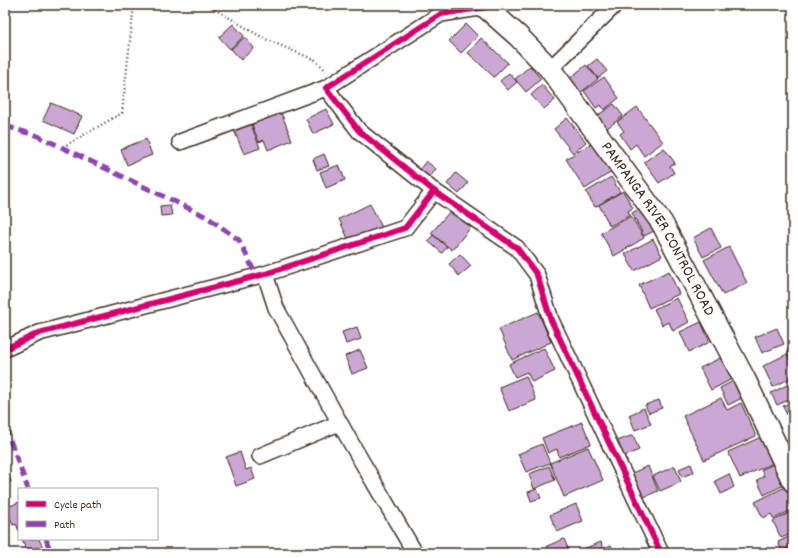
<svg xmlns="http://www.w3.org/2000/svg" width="798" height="558" font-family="Dekko,sans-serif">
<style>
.building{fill:#cba8d3;stroke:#3b2a1e}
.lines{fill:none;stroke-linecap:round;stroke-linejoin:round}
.street-casing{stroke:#3b2a1e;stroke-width:18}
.secondary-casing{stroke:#3b2a1e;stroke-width:24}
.path{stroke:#3b2a1e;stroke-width:2.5;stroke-dasharray:1 3;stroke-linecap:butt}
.street{stroke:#fff;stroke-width:15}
.secondary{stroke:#fff;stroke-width:21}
.quiet{stroke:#8e44ad;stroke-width:5;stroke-dasharray:10 5;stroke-linecap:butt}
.cycleway-casing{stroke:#fff;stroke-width:8}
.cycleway{stroke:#d6006c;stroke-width:6}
.labels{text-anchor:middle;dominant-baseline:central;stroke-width:4;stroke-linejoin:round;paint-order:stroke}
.street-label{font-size:16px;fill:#3b2a1e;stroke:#fff}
</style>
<rect width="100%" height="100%" fill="#fff"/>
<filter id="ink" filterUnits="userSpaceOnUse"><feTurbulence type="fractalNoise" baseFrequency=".025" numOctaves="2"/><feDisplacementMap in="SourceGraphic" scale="8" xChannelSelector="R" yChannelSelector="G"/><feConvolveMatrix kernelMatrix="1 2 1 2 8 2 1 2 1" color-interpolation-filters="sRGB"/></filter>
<g filter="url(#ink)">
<g class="building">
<path d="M233,24L244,36L230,49L219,37Z"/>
<path d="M466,24L478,36L461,53L449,41Z"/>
<path d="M245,37L254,48L241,60L231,49Z"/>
<path d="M481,38L508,63L494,77L468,53Z"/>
<path d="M597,59L607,71L598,78L588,66Z"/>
<path d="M586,65L598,79L580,93L569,79Z"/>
<path d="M530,66L541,79L526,92L515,79Z"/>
<path d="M509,73L517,82L508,90L500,81Z"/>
<path d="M604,77L619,98L604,110L601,105L596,108L584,91Z"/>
<path d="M542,85L555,100L544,109L531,95Z"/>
<path d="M51,103L82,116L74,134L43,120Z"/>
<path d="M614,104L623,116L606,129L597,116Z"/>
<path d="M637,107L663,142L644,156L636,144L630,149L620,134L624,131L617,122Z"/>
<path d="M326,109L334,124L313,134L306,119Z"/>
<path d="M280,110L292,140L268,150L264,140L259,142L251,122Z"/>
<path d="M567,118L586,142L573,153L554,129Z"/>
<path d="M250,122L260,148L244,154L233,128Z"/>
<path d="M146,139L152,155L127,165L121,149Z"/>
<path d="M595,141L613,171L585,189L566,159Z"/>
<path d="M664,148L675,163L670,166L674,173L659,183L644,162Z"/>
<path d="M324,154L329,166L317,170L313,159Z"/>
<path d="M426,161L436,169L427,181L417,173Z"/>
<path d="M339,165L345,180L326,188L320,172Z"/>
<path d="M456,173L468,183L459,194L447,184Z"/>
<path d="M611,177L620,192L595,207L586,192Z"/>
<path d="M623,191L633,208L628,211L630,215L610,226L599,205Z"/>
<path d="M370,204L382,227L350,243L339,219Z"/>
<path d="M170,205L172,215L161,216L160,206Z"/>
<path d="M645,206L658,229L644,236L632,213Z"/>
<path d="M451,210L471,227L452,250L431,233Z"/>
<path d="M631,216L644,238L614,256L601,233Z"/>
<path d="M711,228L721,248L703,257L693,238Z"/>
<path d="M433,235L447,247L442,253L428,241Z"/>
<path d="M653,239L662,256L634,271L625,254Z"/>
<path d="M729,247L747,283L723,295L704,260Z"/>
<path d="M460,254L471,266L459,276L449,264Z"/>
<path d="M669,271L679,294L649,308L639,285Z"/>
<path d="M677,298L689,322L673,331L669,322L662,325L654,309Z"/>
<path d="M538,312L551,342L512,360L499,329Z"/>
<path d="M701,322L710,342L689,352L680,332Z"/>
<path d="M357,327L361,339L346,344L342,332Z"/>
<path d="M777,328L784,344L762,353L755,337Z"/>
<path d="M793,347V362L787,350Z"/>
<path d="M544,348L555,371L532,382L527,372L515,377L509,364Z"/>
<path d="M360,350L368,368L352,374L345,356Z"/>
<path d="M787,354L793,366V377L773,387L763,366Z"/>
<path d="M720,358L732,379L711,390L700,368Z"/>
<path d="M526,376L536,400L509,411L499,387Z"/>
<path d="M741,377L750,394L728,405L720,388Z"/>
<path d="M793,382V398L777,405L771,393Z"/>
<path d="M721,398L727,410L741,403L756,436L704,460L683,416Z"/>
<path d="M659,400L662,408L649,413L645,405Z"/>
<path d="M793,401V415L788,417L783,406Z"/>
<path d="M644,408L651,424L635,430L629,415Z"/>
<path d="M582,422L591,444L559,457L557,449L548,453L542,438Z"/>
<path d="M633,435L639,450L622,457L615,442Z"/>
<path d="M761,437L773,463L740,478L728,452Z"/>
<path d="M542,444L550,463L526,472L518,454Z"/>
<path d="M588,447L603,480L564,497L550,463Z"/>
<path d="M240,452L246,470L251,468L255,479L236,486L226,457Z"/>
<path d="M778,462L788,483L764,495L757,480L764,476L761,470Z"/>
<path d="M691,464L694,472L682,477L679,469Z"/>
<path d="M5,465L11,482L5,484Z"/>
<path d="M549,466L555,480L534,489L529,474Z"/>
<path d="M648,466L658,491L642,498L632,473Z"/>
<path d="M675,466L681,482L660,491L653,476Z"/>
<path d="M729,474L734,487L721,494L715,481Z"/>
<path d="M789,485L793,492V509L774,519L771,514L763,518L755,502Z"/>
<path d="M537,489L541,498L531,501L528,492Z"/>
<path d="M19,502V531L16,524L13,525L6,508Z"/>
<path d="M576,504L583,521L557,532L550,515Z"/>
<path d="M793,511V529L789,531L791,534L781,538L773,521Z"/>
<path d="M793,535V546L782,551L778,542Z"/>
<path d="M22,539H39L44,550L36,553H28Z"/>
<path d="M564,539L570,553H550L547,546Z"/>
<path d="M601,542L603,549L611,545L614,553H573Z"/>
<path d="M793,547V553H783V552Z"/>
</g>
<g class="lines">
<g class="street-casing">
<g id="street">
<path d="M486,7L441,14L326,88L359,131L434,191L517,248L537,275L551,320L661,553"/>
<path d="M550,69L615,5"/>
<path d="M180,142L326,88"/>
<path d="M265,274L276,308L351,443L415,553"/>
<path d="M5,349L39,333L265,274L405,228L434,191"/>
<path d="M260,456L339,423"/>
</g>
</g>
<g class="secondary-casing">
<g id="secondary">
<path id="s1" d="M483,5L518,36L550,69L662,223L745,380L793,481"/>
</g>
</g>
<g class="path">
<path d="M208,5L263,38L315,60L326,71"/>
<path d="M63,147L122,113L134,5"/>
</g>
<use href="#street" class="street"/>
<use href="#secondary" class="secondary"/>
<g class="quiet">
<path d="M5,126L38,136L207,217L239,240L256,275"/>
<path d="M5,426L28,489"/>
<path d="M46,539L51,553"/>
</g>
<g class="cycleway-casing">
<g id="cycleway">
<path d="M486,7L441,14L326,88L359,131L434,191L517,248L537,275L551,320L661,553"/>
<path d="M5,349L39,333L265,274L405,228L434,191"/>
</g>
</g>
<use href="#cycleway" class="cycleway"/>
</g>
</g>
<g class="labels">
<g class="street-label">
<text stroke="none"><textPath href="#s1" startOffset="286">PAMPANGA RIVER CONTROL ROAD</textPath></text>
</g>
</g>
<rect width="798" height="558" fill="none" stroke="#fff" stroke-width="20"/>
<rect x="10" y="10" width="778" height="538" fill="none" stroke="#3b2a1e" stroke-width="1.5" filter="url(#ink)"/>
<rect x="18" y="488" width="140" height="52" fill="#ffffff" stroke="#b1aaa5"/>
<rect x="26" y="501" width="20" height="6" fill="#d6006c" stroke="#b1aaa5"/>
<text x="54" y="508" font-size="12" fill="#3b2a1e">Cycle path</text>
<rect x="26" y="521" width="20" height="6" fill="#8e44ad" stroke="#b1aaa5"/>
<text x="54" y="528" font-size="12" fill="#3b2a1e">Path</text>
</svg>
